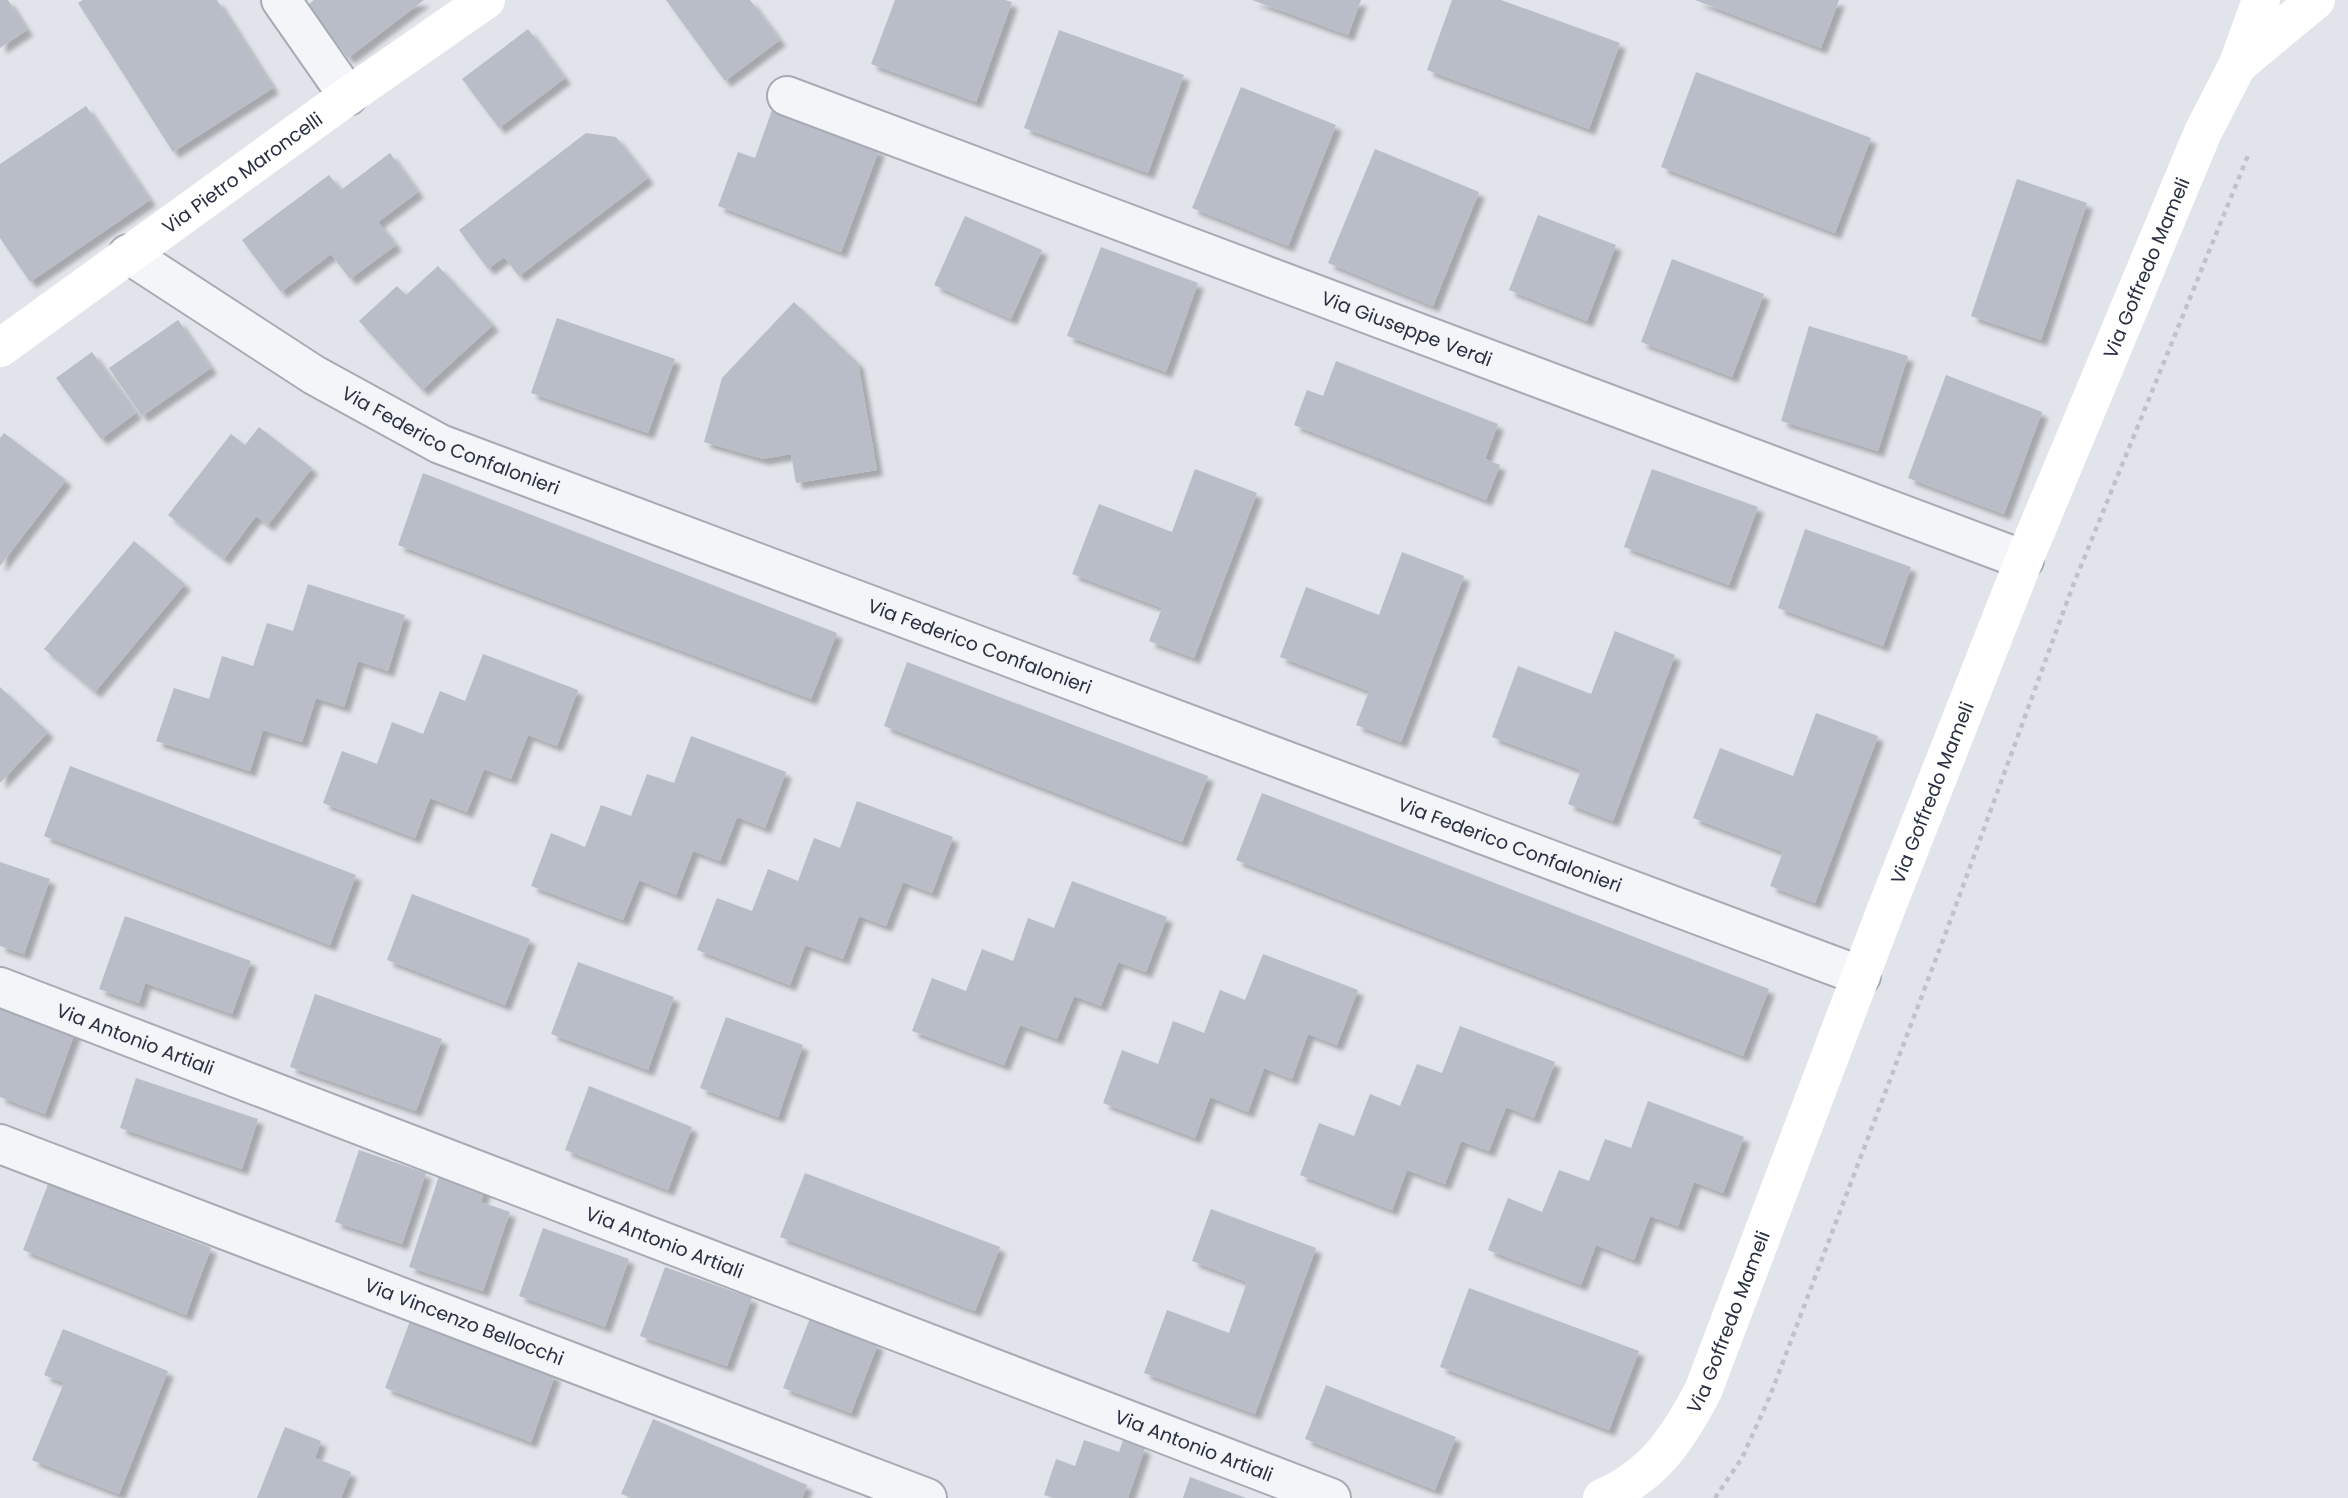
<svg xmlns="http://www.w3.org/2000/svg" width="2348" height="1498" font-family="Poppins,sans-serif">
<style>
.building{fill:#b8bdc7;filter:url(#shadow)}
.lines{fill:none;stroke-linecap:round;stroke-linejoin:round}
.street-casing{stroke:#a6aab4;stroke-width:42}
.path{stroke:#bfc2c9;stroke-width:4.5;stroke-dasharray:5 5;stroke-linecap:butt}
.street{stroke:#f4f5f8;stroke-width:38}
.secondary{stroke:#fff;stroke-width:38}
.labels{text-anchor:middle;dominant-baseline:central;stroke-width:7;stroke-linejoin:round;paint-order:stroke}
.street-label{font-size:19px;fill:#293042;stroke:#f1f3f7}
</style>
<defs>
<filter id="shadow"><feDropShadow dx="6" dy="6" stdDeviation="2" flood-color="#0004"/></filter>
</defs>
<rect width="100%" height="100%" fill="#e1e4ea"/>
<g class="building">
<path d="M0,0H8L27,30L0,48Z"/>
<path d="M83,0H217L273,88L173,152L78,3Z"/>
<path d="M314,0H424L348,58L308,5Z"/>
<path d="M666,0H750L780,40L725,81Z"/>
<path d="M895,0H1005L1012,2L976,102L871,64Z"/>
<path d="M1252,0H1361L1348,35Z"/>
<path d="M1452,0H1501L1620,43L1589,129L1427,70Z"/>
<path d="M1695,0H1839L1821,48Z"/>
<path d="M528,29L565,78L499,128L462,79Z"/>
<path d="M1059,30L1184,75L1148,173L1024,128Z"/>
<path d="M1696,72L1871,138L1835,233L1661,167Z"/>
<path d="M1241,87L1336,125L1288,246L1192,208Z"/>
<path d="M86,106L150,200L30,282L0,238V164Z"/>
<path d="M772,110L879,150L841,252L718,206L738,152L755,158Z"/>
<path d="M586,133L616,137L648,178L519,276L504,257L488,269L459,230Z"/>
<path d="M1375,149L1479,192L1433,306L1328,263Z"/>
<path d="M390,153L418,192L378,222L396,245L350,279L331,254L281,292L242,240L329,175L341,190Z"/>
<path d="M2017,179L2087,203L2041,340L1971,316Z"/>
<path d="M1538,215L1616,245L1587,321L1509,290Z"/>
<path d="M965,216L1042,250L1011,319L934,285Z"/>
<path d="M1101,247L1198,283L1166,372L1067,336Z"/>
<path d="M1672,259L1764,294L1732,377L1641,342Z"/>
<path d="M438,266L493,325L422,390L359,321L397,286L406,295Z"/>
<path d="M794,302L858,363L877,470L796,483L791,454L763,459L704,442L722,378Z"/>
<path d="M557,318L675,359L648,433L531,393Z"/>
<path d="M178,320L211,368L142,416L109,368Z"/>
<path d="M1809,326L1908,356L1878,451L1781,421Z"/>
<path d="M92,352L136,413L101,439L56,378Z"/>
<path d="M1336,361L1498,424L1485,459L1500,465L1486,500L1294,425L1307,390L1323,396Z"/>
<path d="M1946,375L2042,412L2004,514L1908,478Z"/>
<path d="M259,427L312,468L268,525L256,516L224,559L168,515L231,434L245,445Z"/>
<path d="M4,433L66,480L0,566V438Z"/>
<path d="M1195,469L1257,493L1194,658L1149,641L1162,608L1072,574L1099,504L1172,532Z"/>
<path d="M1652,469L1758,507L1729,585L1624,547Z"/>
<path d="M423,473L837,633L811,699L398,545Z"/>
<path d="M1805,529L1911,567L1883,646L1778,608Z"/>
<path d="M134,541L185,584L95,692L44,649Z"/>
<path d="M1402,552L1464,576L1401,742L1356,725L1369,691L1280,657L1306,587L1379,615Z"/>
<path d="M308,584L405,615L388,671L358,661L344,707L316,698L302,742L263,730L250,771L156,741L174,688L209,699L222,656L253,666L267,623L293,631Z"/>
<path d="M1615,631L1675,655L1613,821L1568,804L1581,770L1492,737L1518,666L1591,694Z"/>
<path d="M483,654L578,690L557,746L528,735L511,779L484,769L467,812L430,798L415,838L323,803L342,751L377,764L392,722L423,734L440,691L465,701Z"/>
<path d="M907,662L1208,776L1182,842L884,726Z"/>
<path d="M0,687L48,732L0,783Z"/>
<path d="M1816,713L1878,736L1815,903L1770,886L1783,852L1693,818L1720,748L1793,776Z"/>
<path d="M691,736L786,772L765,828L737,817L720,861L693,851L676,895L639,880L623,920L531,886L551,833L585,847L601,805L631,816L647,774L674,783Z"/>
<path d="M70,766L356,875L330,945L44,836Z"/>
<path d="M1262,793L1769,989L1743,1056L1236,860Z"/>
<path d="M857,801L953,837L932,893L903,882L886,926L859,916L843,959L805,945L790,985L697,950L717,898L752,911L768,869L798,881L814,838L840,848Z"/>
<path d="M0,862L50,879L24,954L0,946Z"/>
<path d="M1072,881L1167,917L1146,972L1118,962L1101,1006L1074,996L1057,1039L1020,1025L1004,1065L912,1031L932,978L966,991L982,949L1013,961L1028,918L1054,928Z"/>
<path d="M412,894L530,939L505,1005L387,960Z"/>
<path d="M125,916L251,961L232,1014L145,983L139,1003L99,989Z"/>
<path d="M1263,954L1358,990L1337,1045L1308,1034L1292,1079L1264,1068L1248,1112L1210,1097L1195,1138L1103,1103L1122,1050L1158,1064L1173,1021L1204,1033L1220,990L1245,1000Z"/>
<path d="M578,962L674,997L648,1070L551,1034Z"/>
<path d="M315,994L442,1039L416,1111L290,1067Z"/>
<path d="M0,1003L76,1030L45,1114L0,1097Z"/>
<path d="M726,1017L803,1045L778,1117L700,1088Z"/>
<path d="M1460,1026L1555,1062L1534,1118L1506,1107L1489,1151L1461,1141L1445,1184L1407,1170L1392,1210L1300,1175L1319,1123L1354,1136L1370,1094L1400,1106L1417,1064L1442,1073Z"/>
<path d="M136,1078L258,1119L242,1169L120,1128Z"/>
<path d="M589,1086L692,1127L668,1190L565,1150Z"/>
<path d="M1648,1101L1744,1137L1723,1193L1694,1182L1678,1226L1650,1216L1634,1260L1596,1245L1581,1285L1488,1250L1508,1198L1542,1212L1559,1170L1589,1181L1605,1139L1631,1148Z"/>
<path d="M359,1150L426,1173L402,1244L335,1222Z"/>
<path d="M440,1173L485,1188L481,1202L510,1212L483,1291L409,1267Z"/>
<path d="M805,1173L1000,1247L975,1311L780,1237Z"/>
<path d="M48,1184L211,1248L186,1315L23,1250Z"/>
<path d="M1211,1209L1316,1248L1255,1414L1144,1373L1167,1310L1229,1333L1247,1282L1192,1261Z"/>
<path d="M543,1228L629,1259L605,1327L519,1296Z"/>
<path d="M665,1267L752,1298L727,1366L640,1336Z"/>
<path d="M1469,1288L1639,1351L1609,1430L1440,1367Z"/>
<path d="M810,1318L878,1344L851,1413L783,1388Z"/>
<path d="M410,1321L555,1375L531,1442L385,1388Z"/>
<path d="M63,1329L168,1371L119,1494L32,1460L64,1383L44,1375Z"/>
<path d="M1326,1385L1456,1437L1435,1490L1305,1439Z"/>
<path d="M653,1419L807,1485L802,1498H632L621,1494Z"/>
<path d="M285,1427L321,1441L315,1458L351,1472L341,1498H257Z"/>
<path d="M1084,1440L1119,1452L1123,1440L1145,1448L1128,1498H1054L1044,1495L1056,1459L1075,1466Z"/>
<path d="M1190,1477L1246,1498H1183Z"/>
</g>
<g class="lines">
<g class="street-casing">
<g id="street">
<path d="M281,0L348,96"/>
<path id="s1" d="M787,96L2024,560"/>
<path id="s2" d="M128,254L314,375L440,444L1861,976"/>
<path id="s3" d="M0,987L1331,1498"/>
<path id="s4" d="M0,1144L927,1498"/>
</g>
</g>
<path class="path" d="M1715,1498L1742,1458L1770,1396L1948,927L2072,588L2249,153"/>
<use href="#street" class="street"/>
<g class="secondary">
<path d="M2240,63L2316,0"/>
<path id="s5" d="M0,348L348,96L486,0"/>
<path id="s6" d="M1602,1498C1654,1475 1677,1440 1703,1391L1888,904L2024,560L2203,132L2238,64L2261,0"/>
</g>
</g>
<g class="labels">
<g class="street-label">
<text stroke="none"><textPath href="#s5" startOffset="299">Via Pietro Maroncelli</textPath></text>
<text stroke="none"><textPath href="#s6" startOffset="1358">Via Goffredo Mameli</textPath></text>
<text stroke="none"><textPath href="#s1" startOffset="662">Via Giuseppe Verdi</textPath></text>
<text stroke="none"><textPath href="#s2" startOffset="374">Via Federico Confalonieri</textPath></text>
<text stroke="none"><textPath href="#s2" startOffset="942">Via Federico Confalonieri</textPath></text>
<text stroke="none"><textPath href="#s6" startOffset="791">Via Goffredo Mameli</textPath></text>
<text stroke="none"><textPath href="#s2" startOffset="1508">Via Federico Confalonieri</textPath></text>
<text stroke="none"><textPath href="#s3" startOffset="145">Via Antonio Artiali</textPath></text>
<text stroke="none"><textPath href="#s3" startOffset="712">Via Antonio Artiali</textPath></text>
<text stroke="none"><textPath href="#s4" startOffset="497">Via Vincenzo Bellocchi</textPath></text>
<text stroke="none"><textPath href="#s6" startOffset="224">Via Goffredo Mameli</textPath></text>
<text stroke="none"><textPath href="#s3" startOffset="1279">Via Antonio Artiali</textPath></text>
</g>
</g>
</svg>
